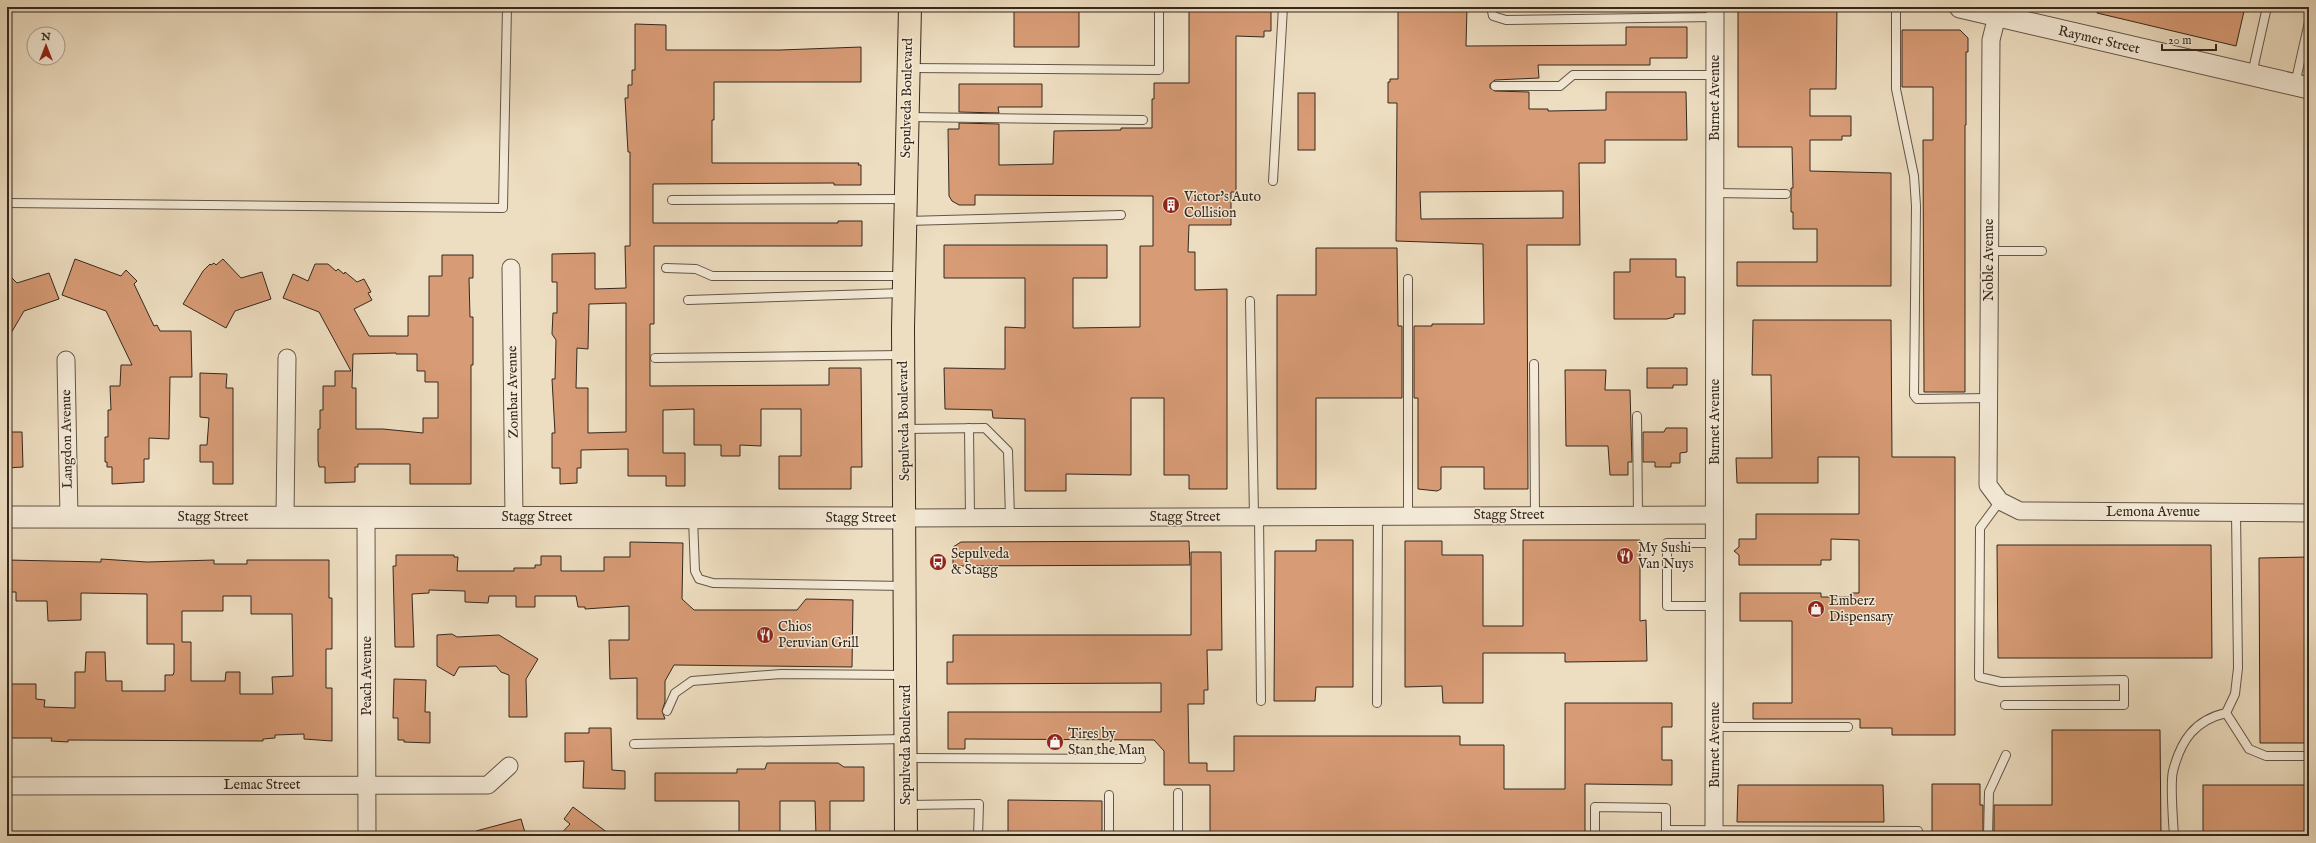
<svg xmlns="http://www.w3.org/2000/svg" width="2316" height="843" font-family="'IM FELL English',serif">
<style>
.building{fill:#d79b75;stroke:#35281e;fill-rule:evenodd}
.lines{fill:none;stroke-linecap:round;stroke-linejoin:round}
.service-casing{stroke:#635647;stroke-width:10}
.minor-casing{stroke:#635647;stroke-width:19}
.tertiary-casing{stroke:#635647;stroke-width:23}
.primary-casing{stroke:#35281e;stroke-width:24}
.service{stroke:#f4ead7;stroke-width:8}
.minor{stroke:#f4ead7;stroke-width:17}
.tertiary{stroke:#f4ead7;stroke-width:21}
.primary{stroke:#eedec1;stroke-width:22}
.labels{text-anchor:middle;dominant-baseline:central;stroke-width:3;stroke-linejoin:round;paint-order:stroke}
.street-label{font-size:14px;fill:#35281e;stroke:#f4ead7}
.poi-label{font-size:14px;fill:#35281e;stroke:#f4ead7;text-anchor:start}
</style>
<rect width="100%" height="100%" fill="#eedec1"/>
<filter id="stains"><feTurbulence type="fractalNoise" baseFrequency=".005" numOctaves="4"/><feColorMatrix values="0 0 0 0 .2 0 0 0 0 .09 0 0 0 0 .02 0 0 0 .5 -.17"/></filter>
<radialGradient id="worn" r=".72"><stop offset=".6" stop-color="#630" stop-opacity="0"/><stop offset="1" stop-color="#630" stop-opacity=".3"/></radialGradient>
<g class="building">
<path d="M1189,7H1271V31H1264V37L1236,36V192H1231V225H1189L1188,252H1195V290L1227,289V489H1189V475H1164V398H1131V475L1066,474V491H1025V419L993,418L992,410L945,409L944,368L1005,369V327L1025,328V278H944V245H1107V278H1073V328L1140,327V246H1153V196L975,195V205H959L952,201L949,196L948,129H959V123L999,124V165L1053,164L1054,131L1121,130V128H1152V99H1154V83H1189Z"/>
<path d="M1398,7H1467L1466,46L1626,45V27H1687V58H1650V65H1538L1539,78L1495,80L1490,84V88L1495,91L1529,92V109H1548V111L1606,110V92H1686L1687,140H1605V163H1579L1580,245H1527L1528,489H1484V467H1441V489L1437,491L1418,489V398H1414V326H1432V324H1484L1483,244L1396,241L1397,103H1388V82H1390V79H1398ZM1563,191V218L1421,219L1420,192Z"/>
<path d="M1738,7H1837L1836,89H1810V116H1851V136H1842V140H1810V171L1891,173V286H1737V262H1817V229H1793V212H1791V188H1793L1792,147H1738Z"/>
<path d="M2098,7H2245L2236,46L2097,13Z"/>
<path d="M1057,8V10H1079V47H1014V9Z"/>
<path d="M635,24L666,25V50H780L861,47V82H714V120H712V163H859L858,165H861V185H834V183L653,184V223H838V221H862V246H654V324H650V386L829,385V368H861L862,467H851V489H779V456H801V409H761V446L740,445V456H721V445H694V409L663,410V453H685V486H666V476H628V449L581,450V468H577V483L560,484V468H552V433H555L552,379H555L556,340L552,334L553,313H557V282H552V254L595,253V289L626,288L625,246H630V152H628L625,98H628V85H632V70H635ZM626,303V432L588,433V388H576L577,348L588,349L589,304Z"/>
<path d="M1902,30H1960L1968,38V52H1966V125H1965V392H1924L1923,140H1933V87H1902Z"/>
<path d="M959,84H1042V107H998L999,113L959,112Z"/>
<rect x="1298" y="93" width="17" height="57"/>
<path d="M1316,248H1397L1398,326H1402V398H1316V489H1277V295H1316Z"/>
<path d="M442,255H473V278H469L470,317H473V365H471V484H410V464H358V467H355V482L325,483V467H319L318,461V429H320V410H323V386H335V371H351L319,312L283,298L293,274L308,281L315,264H328L336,271L338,269L344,274L345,272L357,282L364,279L371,292L368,293L372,300L354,309L369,336H408V316H429V276H442ZM396,353V354H417V371H425V382H438V418H423V433L383,429H356V388H352L353,354Z"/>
<path d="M75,259L121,276L126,270L137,281L134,284L154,326L157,325L160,331H191L192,377H170L169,439L149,438V459H144V482L112,484V467H107V462H105V437H108V410H111L110,386H120L121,365H132L106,311L62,295Z"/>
<path d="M223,259L241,278L262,272L271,299L235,311L226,328L183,304L203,271L210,264L211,265L214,263L216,265Z"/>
<path d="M1630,259H1676V277H1685V314H1674V317L1667,319H1614V272H1630Z"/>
<path d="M7,273L17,283L49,273L59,299L24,311L7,340Z"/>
<path d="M1753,320H1891L1892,457H1955V735H1892V728H1860V719H1753V703H1792V621H1740V593H1821V597H1851V593H1859V540L1831,539V560H1821V565H1739V555L1734,551L1739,547V539H1756V514H1859V457H1818V483H1737L1736,458H1772L1771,375H1752Z"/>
<path d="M1647,368H1687V385H1673V388H1647Z"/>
<path d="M1565,370H1606L1605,390H1630L1632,462H1628V475H1610L1608,446H1566Z"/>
<path d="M200,373L227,374L226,388H233V484H213V462H200V445H207L209,418L200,417Z"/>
<path d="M1666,428H1687V452L1680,453V463H1671V467H1655V462H1643V432H1664Z"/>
<path d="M7,432H22L23,467L7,468Z"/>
<path d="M1316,540H1353V687H1316L1315,701H1274L1275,551H1316Z"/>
<path d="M1523,540H1640V621L1646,620L1647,661L1565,662V653H1483V703H1443L1442,686L1405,687V541H1442V555H1483V626H1523Z"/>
<path d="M1189,541L1190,565L953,566V547L961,542Z"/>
<path d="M630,542L683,543L682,599L694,610H797L806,599L853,600L852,667L674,665L665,681V702L662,711L665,719H637V678L610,679L609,640H629V606L585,609V607H578L576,596H535V607H516V596H489L488,603L465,602V591L429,590V593L412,594L414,647H395L393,566H396V555H454V557H458L457,571H514V568H535V565H541V556H561V571H604V557H630Z"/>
<path d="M1997,545H2211L2212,658H1998Z"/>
<path d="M1191,552H1221L1222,650H1207L1208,690H1204V704H1188L1189,763H1207V771H1234V736H1460V745H1504V789H1565V703H1672V727H1662V760H1672V785L1585,784V836H1210V785H1164V751L1154,740L965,739V749H948V712H1161V683L947,684V662H953V635H1191Z"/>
<path d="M2309,557V743H2260L2259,558Z"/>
<path d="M101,559L147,562L214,560V564H247V560H329V598H332V649H326V688H332V741L304,739V734L275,735V738L263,739V741L68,740V742L51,741L52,738H7V684H36V699L45,700L44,707L75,708V672H85L86,652H105L106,681H122V691H165V675H173L174,672V644H147V594L81,593V620L48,621L47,601H16V592H7V560L101,562ZM223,596H251V614H292L293,676L272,677L273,694H240V672H226L225,681H191V642H182V611H223Z"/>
<path d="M452,634L457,637L499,635L538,659L526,679L527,717H509V675L501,672L496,666L459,667L454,676L437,666V635Z"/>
<path d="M394,679L426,680L425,712H430V743L404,742V740H398V718H393Z"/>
<path d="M589,728H611L612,770L625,771V789L583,788L584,761L565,762V733H589Z"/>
<path d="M2052,730H2160L2161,836H1994V805H2052Z"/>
<path d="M767,763H838L844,767H864V801H830V836H816L815,801H780V836H739V801H655V773H737V769H765Z"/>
<path d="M1932,784H1980V805H1983V836H1932Z"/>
<path d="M1738,785H1883L1884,822H1737Z"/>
<rect x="2203" y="785" width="106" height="51"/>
<path d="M1008,800L1102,801V836H1008Z"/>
<path d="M573,807L612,836H559L570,824L564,819Z"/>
<path d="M521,819L526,836H477L476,831Z"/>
</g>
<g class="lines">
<g class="service-casing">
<g id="service">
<path d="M1491,7L1493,16L1506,20L1715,17"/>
<path d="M1896,7V89L1914,176L1916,206L1914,395L1917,399L1989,398"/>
<path d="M909,68L1159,70V11"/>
<path d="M2252,74L2267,7"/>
<path d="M2295,84L2309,22"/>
<path d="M1495,86H1560L1573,75H1715"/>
<path d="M908,117L1143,120"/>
<path d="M1273,181L1283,7"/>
<path d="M1715,193L1786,194"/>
<path d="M672,200L905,199"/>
<path d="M7,203L503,208L507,7"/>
<path d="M907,221L1121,215"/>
<path d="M1989,251H2042"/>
<path d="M666,268L696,269L712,276H903"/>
<path d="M688,300L903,293"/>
<path d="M1250,301L1254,516"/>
<path d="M655,358L903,355"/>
<path d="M1534,364L1535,515"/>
<path d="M1637,416L1638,515"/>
<path d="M969,428L970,517"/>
<path d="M905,429L985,428L1008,451L1010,517"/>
<path d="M2000,501L1980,528L1979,677L2001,682L2124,680V705H2005"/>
<path d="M1259,516L1261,701"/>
<path d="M1408,516V279"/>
<path d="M693,518L695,571L699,579L713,583L905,586"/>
<path d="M1714,543H1667V606H1715"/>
<path d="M1377,703L1378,516"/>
<path d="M667,711L675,693L692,681L781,674L904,675"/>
<path d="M2226,713L2249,749L2266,756H2309"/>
<path d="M1715,727H1848"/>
<path d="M634,744L905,739"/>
<path d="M906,758L1141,759"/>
<path d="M1178,793V836"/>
<path d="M1109,795V836"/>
<path d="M907,805L979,804L978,836"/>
<path d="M1666,830L1918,831V836"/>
<path d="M1595,836V807L1666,808V836"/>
<path d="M1988,836L1989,792L2006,755"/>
<path d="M2174,836C2173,821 2170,783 2173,771C2181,740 2195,720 2226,713L2235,694L2238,668L2236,513"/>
</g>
</g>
<g class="minor-casing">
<g id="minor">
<path d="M1997,16L1991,40L1988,485L2000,501L2020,511L2309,513"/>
<path d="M511,268L514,517"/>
<path d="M66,360L69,517"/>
<path d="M366,516L367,836"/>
<path d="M285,517L287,358"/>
<path d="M905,518L1714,515"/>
<path d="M7,786L488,785L509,766"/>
<path d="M1714,836L1715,7"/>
</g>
</g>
<g class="tertiary-casing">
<g id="tertiary">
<path d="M1960,7L2309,88"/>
<path d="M7,517L905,518"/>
</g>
</g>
<g class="primary-casing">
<path id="primary" d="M906,836L903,328L910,7"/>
</g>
<use href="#service" class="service"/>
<use href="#minor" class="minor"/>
<use href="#tertiary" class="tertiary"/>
<use href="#primary" class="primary"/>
</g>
<defs>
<g id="building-disc" transform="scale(0.9)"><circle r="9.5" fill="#8f2418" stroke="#f4ead7"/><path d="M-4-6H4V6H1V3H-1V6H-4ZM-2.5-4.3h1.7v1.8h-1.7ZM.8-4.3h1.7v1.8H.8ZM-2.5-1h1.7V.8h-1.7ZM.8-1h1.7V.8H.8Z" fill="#fff"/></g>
<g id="restaurant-disc" transform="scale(0.9)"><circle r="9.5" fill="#8f2418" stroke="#f4ead7"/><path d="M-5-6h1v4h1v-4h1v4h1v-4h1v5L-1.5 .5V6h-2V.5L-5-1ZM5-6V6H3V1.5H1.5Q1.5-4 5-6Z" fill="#fff"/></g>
<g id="bus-disc" transform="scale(0.9)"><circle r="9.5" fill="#8f2418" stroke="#f4ead7"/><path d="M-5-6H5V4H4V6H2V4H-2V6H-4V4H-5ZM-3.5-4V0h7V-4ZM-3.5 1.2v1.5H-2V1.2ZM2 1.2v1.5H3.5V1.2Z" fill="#fff"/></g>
<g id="shop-disc" transform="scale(0.9)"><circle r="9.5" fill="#8f2418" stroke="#f4ead7"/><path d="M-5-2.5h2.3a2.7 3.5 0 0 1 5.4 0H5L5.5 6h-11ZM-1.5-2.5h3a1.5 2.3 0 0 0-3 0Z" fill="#fff"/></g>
</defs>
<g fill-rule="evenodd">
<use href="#building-disc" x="1171" y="205"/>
<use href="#restaurant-disc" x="1625" y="556"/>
<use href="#bus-disc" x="938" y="562"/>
<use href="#shop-disc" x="1816" y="609"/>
<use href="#restaurant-disc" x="765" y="635"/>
<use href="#shop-disc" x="1055" y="742"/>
</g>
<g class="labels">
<g class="street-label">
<text transform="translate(2099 40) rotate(13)">Raymer Street</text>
<text transform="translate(907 98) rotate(-89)">Sepulveda Boulevard</text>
<text transform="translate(1715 98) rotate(-90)">Burnet Avenue</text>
<text transform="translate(1989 260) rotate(-90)">Noble Avenue</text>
<text transform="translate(513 392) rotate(-91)">Zombar Avenue</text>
<text transform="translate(904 421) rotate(-91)">Sepulveda Boulevard</text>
<text transform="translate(1715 422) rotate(-90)">Burnet Avenue</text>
<text transform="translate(67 439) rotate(-91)">Langdon Avenue</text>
<text x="2153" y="512">Lemona Avenue</text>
<text x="1509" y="515">Stagg Street</text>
<text x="213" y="517">Stagg Street</text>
<text x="537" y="517">Stagg Street</text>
<text x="1185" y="517">Stagg Street</text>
<text x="861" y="518">Stagg Street</text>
<text transform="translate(367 676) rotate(-90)">Peach Avenue</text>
<text transform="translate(906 745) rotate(-90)">Sepulveda Boulevard</text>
<text transform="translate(1715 745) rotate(-90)">Burnet Avenue</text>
<text x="262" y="785">Lemac Street</text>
</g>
<g class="poi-label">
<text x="1184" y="197">Victor's Auto<tspan x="1184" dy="16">Collision</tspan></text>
<text x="1638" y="548">My Sushi<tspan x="1638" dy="16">Van Nuys</tspan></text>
<text x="951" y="554">Sepulveda<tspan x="951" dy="16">&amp; Stagg</tspan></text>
<text x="1829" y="601">Emberz<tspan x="1829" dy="16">Dispensary</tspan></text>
<text x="778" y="627">Chios<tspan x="778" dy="16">Peruvian Grill</tspan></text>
<text x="1068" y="734">Tires by<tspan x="1068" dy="16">Stan the Man</tspan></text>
</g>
</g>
<rect width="2316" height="843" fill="none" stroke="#eedec1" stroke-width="24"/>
<rect x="8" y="8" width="2300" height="827" fill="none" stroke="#35281e" stroke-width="2"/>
<rect x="12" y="12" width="2292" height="819" fill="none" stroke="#35281e"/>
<g transform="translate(46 46)"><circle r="19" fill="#f4ead7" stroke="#a89c8d"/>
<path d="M0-3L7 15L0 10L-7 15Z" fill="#8f2418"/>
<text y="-6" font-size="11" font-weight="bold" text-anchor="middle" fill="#35281e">N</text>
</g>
<path d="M2162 44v6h54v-6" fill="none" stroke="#35281e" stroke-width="2"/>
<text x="2168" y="44" font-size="12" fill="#35281e" stroke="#f4ead7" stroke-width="3" paint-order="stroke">20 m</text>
<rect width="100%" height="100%" filter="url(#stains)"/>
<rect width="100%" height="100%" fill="url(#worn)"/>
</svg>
